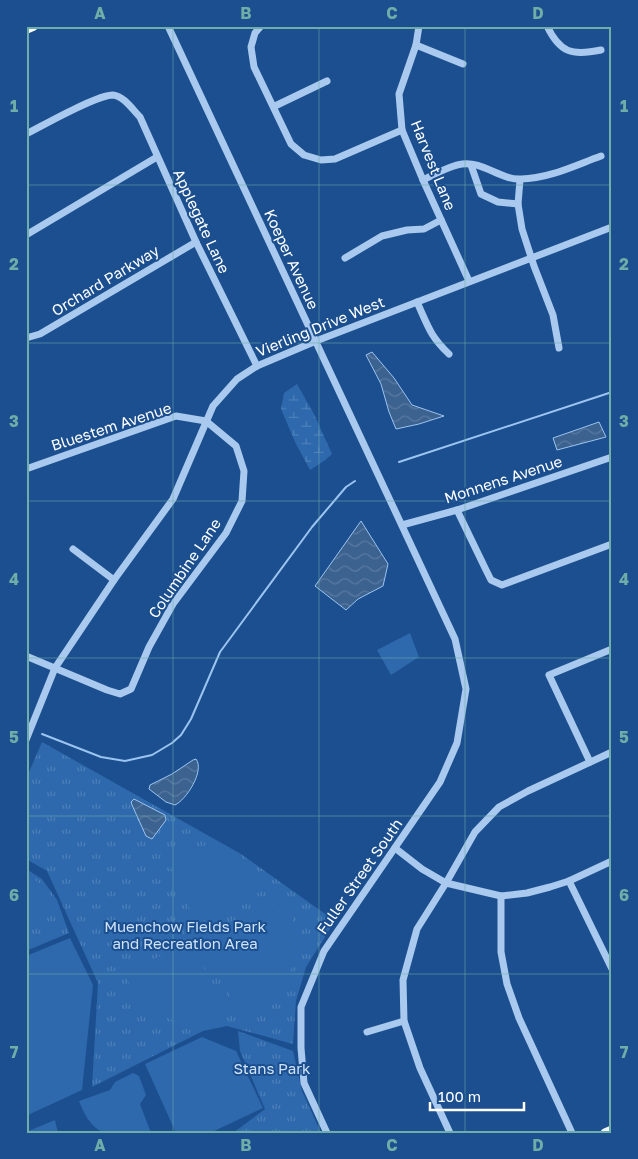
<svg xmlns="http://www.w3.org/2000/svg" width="638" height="1159" font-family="'Golos Text',sans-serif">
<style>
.grass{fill:url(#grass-tufts)}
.wetland{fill:url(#wetland-marsh)}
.pitch{fill:#2e69ad}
.water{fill:url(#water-waves);stroke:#9cc4f0}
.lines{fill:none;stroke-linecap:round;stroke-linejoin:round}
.stream{stroke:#9cc4f0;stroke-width:2}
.minor{stroke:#a9c9ee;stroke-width:7}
.major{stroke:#f0f6ff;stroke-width:9}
.highway{stroke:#fff;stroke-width:10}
.grid{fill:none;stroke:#6fada8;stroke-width:1;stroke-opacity:0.55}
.labels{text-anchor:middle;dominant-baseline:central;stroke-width:4;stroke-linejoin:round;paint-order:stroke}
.street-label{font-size:15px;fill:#fff;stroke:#1b4f8f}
.park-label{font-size:15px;fill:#cfe3fa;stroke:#1b4f8f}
.neatline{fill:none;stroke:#6fada8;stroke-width:2}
.grid-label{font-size:16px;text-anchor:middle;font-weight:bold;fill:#6fada8}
</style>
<defs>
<pattern id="grass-tufts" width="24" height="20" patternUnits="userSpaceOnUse" patternTransform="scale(1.25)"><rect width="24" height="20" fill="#2e69ad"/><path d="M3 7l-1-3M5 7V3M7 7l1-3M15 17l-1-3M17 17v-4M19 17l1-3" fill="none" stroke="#4d80b9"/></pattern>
<pattern id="wetland-marsh" width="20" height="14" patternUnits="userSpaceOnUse" patternTransform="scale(1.25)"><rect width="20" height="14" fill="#2e69ad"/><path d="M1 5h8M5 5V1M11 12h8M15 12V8" fill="none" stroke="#4d80b9"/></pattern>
<pattern id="water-waves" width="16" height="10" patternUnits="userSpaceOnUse" patternTransform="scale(1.25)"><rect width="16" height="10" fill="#3c6290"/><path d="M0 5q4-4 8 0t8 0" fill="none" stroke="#597aa1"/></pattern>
</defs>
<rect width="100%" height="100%" fill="#1b4f8f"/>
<g class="grass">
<path d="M42,742L241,854L335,921L306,967L296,1001L293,1044L227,1026L203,1031L92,1087L98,983L47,871L26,859V779Z"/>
<path d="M26,869L42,879L57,900L69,933L26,951Z"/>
<path d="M238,1031L293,1051L302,1091L321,1133H233L265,1109L240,1051Z"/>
</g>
<path class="wetland" d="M297,384L314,414L332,454L324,461L310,470L295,442L281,409L284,393Z"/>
<g class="pitch">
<path d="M410,633L419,657L391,675L377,650Z"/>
<path d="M211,845L234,856L251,870L264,890L197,924L163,851Z"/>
<path d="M26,874L46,888L55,902L26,916Z"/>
<path d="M285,900C310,952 290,993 242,1020L200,937Z"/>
<path d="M70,938L93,985L82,1090L26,1116V956Z"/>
<path d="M191,941L226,1013L200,1023L176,1022L157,1013L137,997L124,974Z"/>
<path d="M202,1037L236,1051L263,1108L210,1133H176L145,1064Z"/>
<path d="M133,1073L139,1076L146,1095L140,1104L151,1133C141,1133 112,1135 103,1132C91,1128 83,1112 79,1101L110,1090L115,1082Z"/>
<path d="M55,1120L58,1133H26V1132Z"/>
</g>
<g class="water">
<path d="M372,352L394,378L412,405L444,416L419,424L396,429L389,412L381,384L366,355Z"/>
<path d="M599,422L606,437L557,450L553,438Z"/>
<path d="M361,521L388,564L383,586L358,599L346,610L315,586Z"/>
<path d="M196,759C205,771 186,800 175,805L166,802L149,789L150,785L172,774L193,760Z"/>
<path d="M134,799L165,815L166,820L152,839L146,836L132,805L131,802Z"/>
</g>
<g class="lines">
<g class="stream">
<path d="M399,462L612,392"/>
<path d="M42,734L101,757L125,761L152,755L172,743L181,735L191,719L220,652L312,527L346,487L355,481"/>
</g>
<g class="minor">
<path d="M168,26L455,639L466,689L457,743L440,782L324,951L301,1007V1048L304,1083L327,1133"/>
<path d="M261,26L255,33L251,47L254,67L291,144L304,155L321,160L335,159L402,130"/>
<path d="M419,26L416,45L399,94L402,130L423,180L469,281"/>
<path d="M547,26C560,53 572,56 601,50"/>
<path d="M416,45L463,64"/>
<path d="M275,106L327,81"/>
<path d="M26,134C44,125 96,95 113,95C124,96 133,110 140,117L196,242L257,366"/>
<path d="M471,165L481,194L498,202L518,204"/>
<path d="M423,180C433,175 451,165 462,164C483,161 500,180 521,179C548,179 576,165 601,156"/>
<path d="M520,180L518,204L522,229L534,266L553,315L559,348"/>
<path d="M26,235L157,157"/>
<path d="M345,258L382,236L407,230L424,229L441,220"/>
<path d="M417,302C428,326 430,336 449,354"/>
<path d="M26,338L40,334L196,242"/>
<path d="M26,469L176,416L206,421L236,446L244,471L242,501L226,533L173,604L149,647L131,689L120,694L107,690L26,656"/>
<path d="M457,510L486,570L491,580L502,585L612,544"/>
<path d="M402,525L457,510L612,457"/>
<path d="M73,549L114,580"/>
<path d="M26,740L55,668L114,580L173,499L213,406L237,379L257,366L316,341L612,227"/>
<path d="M590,762L549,675L612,649"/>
<path d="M395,848L422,869L446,883L501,896L527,893L550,887L569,881L612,861"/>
<path d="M569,881L612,969"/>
<path d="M501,896V952L507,984L519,1018L572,1133"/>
<path d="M367,1032L404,1021"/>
<path d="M450,1133L420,1068L404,1021L403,980L417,929L446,883L475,832L499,807L528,791L612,752"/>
</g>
<path class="major" d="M605,1133L612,1130"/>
<path class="highway" d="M26,29L33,26"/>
</g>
<path class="grid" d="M173,26V1133M319,26V1133M465,26V1133M26,185H612M26,343H612M26,501H612M26,658H612M26,816H612M26,974H612"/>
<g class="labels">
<g class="street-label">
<text transform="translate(434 165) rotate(68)">Harvest Lane</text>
<text transform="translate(202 221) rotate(65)">Applegate Lane</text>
<text transform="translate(292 259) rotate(65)">Koeper Avenue</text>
<text transform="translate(105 280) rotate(-31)">Orchard Parkway</text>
<text transform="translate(320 326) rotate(-22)">Vierling Drive West</text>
<text transform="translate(111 426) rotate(-18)">Bluestem Avenue</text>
<text transform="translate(503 479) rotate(-18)">Monnens Avenue</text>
<text transform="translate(184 568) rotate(-56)">Columbine Lane</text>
<text transform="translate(359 876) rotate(-55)">Fuller Street South</text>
</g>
<g class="park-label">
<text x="185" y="926">Muenchow Fields Park<tspan x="185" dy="17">and Recreation Area</tspan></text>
<text x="272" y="1068">Stans Park</text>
</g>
</g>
<rect width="638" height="1159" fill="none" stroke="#1b4f8f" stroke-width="55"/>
<path d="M430 1102v8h94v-8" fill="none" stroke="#ffffff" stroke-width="2.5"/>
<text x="438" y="1102" font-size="15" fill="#ffffff" stroke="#1b4f8f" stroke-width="4" paint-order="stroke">100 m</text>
<rect x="28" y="28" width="582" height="1104" class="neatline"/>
<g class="grid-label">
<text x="100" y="19">A</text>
<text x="246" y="19">B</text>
<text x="392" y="19">C</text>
<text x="538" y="19">D</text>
<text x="14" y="112">1</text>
<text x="624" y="112">1</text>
<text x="14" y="270">2</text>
<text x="624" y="270">2</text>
<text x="14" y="427">3</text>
<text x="624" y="427">3</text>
<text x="14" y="585">4</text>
<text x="624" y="585">4</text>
<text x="14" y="743">5</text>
<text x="624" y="743">5</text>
<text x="14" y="901">6</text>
<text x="624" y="901">6</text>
<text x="14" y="1058">7</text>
<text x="624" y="1058">7</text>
<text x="100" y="1151">A</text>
<text x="246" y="1151">B</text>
<text x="392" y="1151">C</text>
<text x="538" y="1151">D</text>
</g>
</svg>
